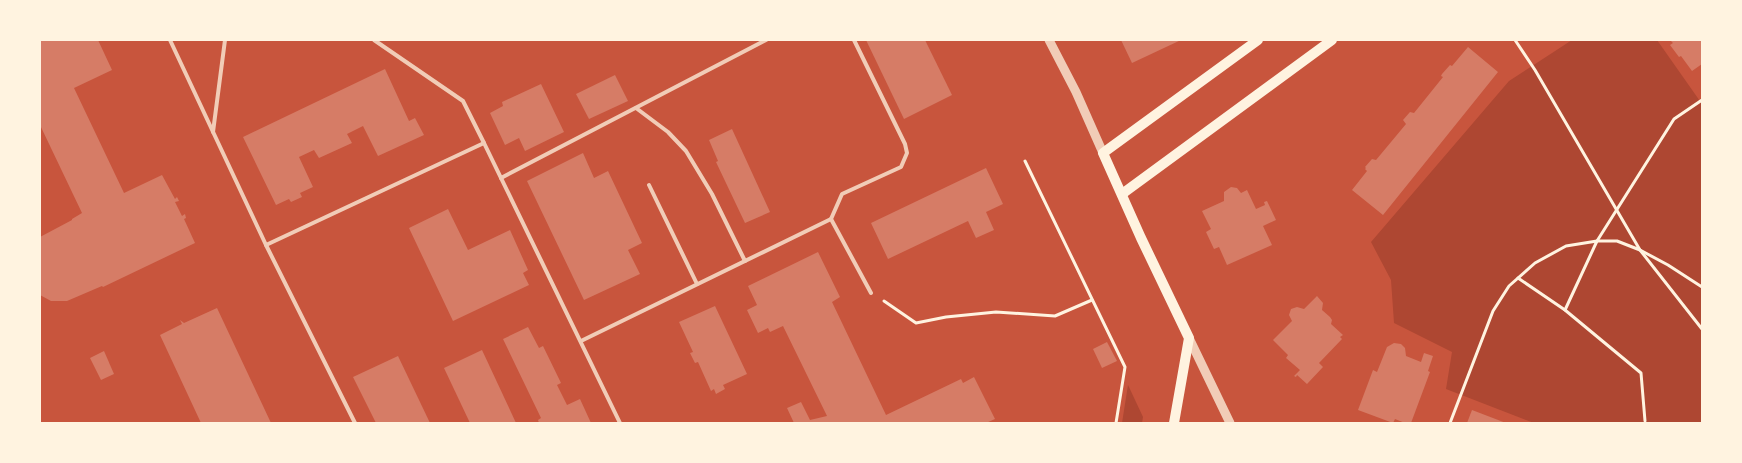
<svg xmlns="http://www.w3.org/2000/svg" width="1742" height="463" font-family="'IBM Plex Sans',sans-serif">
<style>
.green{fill:#ae4732}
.building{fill:#d67c66}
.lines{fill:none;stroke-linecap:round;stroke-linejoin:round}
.path{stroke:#fff3e0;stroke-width:3}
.service{stroke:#f1ccb7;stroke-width:4}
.tertiary{stroke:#f1ccb7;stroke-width:9}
.secondary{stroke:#fff3e0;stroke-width:10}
</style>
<rect width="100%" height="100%" fill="#c8553d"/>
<g class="green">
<path d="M1572,40H1657L1702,104V423H1534L1446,389L1452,352L1394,323L1391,280L1371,242L1509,81Z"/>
<path d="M1128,385L1143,417L1142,423H1122Z"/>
</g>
<g class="building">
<path d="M40,40H98L112,70L74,88L124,193L162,175L175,199L177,197L179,201L175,202L182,216L185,214L186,218L184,219L195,243L103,287L102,286L67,301H51L40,295V237L72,220V219L82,213L40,125Z"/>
<path d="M866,40H925L952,95L904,119Z"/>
<path d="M1121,40H1181L1132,63Z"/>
<path d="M1670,40H1702V64L1692,71L1681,56L1679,57L1670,45L1673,43Z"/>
<path d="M1468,47L1498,72L1383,215L1352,190L1367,171L1365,169L1366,168L1365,167L1372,159L1376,160L1406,124L1403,120L1410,112L1414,113L1443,77L1441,76L1442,74L1450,65L1452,66Z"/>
<path d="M385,69L409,121L415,118L424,135L378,156L363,126L347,134L352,143L319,158L314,150L299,157L313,187L300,193L302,197L291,202L289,199L276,205L243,137Z"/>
<path d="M615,75L628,101L589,119L576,94Z"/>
<path d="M541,84L564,132L525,151L519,138L505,145L490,113L503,106L502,102Z"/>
<path d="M732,129L770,212L745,223L716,162L718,161L709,140Z"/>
<path d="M583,153L594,178L608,171L642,243L628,250L640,274L584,300L527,181Z"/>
<path d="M986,168L1003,204L986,212L994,230L976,238L968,221L888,259L871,223Z"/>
<path d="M1231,187L1237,188L1241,193L1247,190L1256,209L1265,205L1264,202L1267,201L1276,220L1263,226L1272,245L1227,265L1219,247L1214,249L1206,232L1211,229L1202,211L1224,201V192Z"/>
<path d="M448,209L468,250L510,230L528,270L523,273L529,285L453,321L409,228Z"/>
<path d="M818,252L840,297L832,302L886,415L961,379L963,383L974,377L995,419L986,423H794L787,408L801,402L810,420L827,416L783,326L770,332L768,328L758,333L747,310L757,305L748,286Z"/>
<path d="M1317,296L1323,303L1322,310L1330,317L1332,320L1331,324L1343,335L1340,337L1342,339L1319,363L1323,367L1307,384L1297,375L1296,377L1294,376L1300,370L1286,358L1288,355L1273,340L1292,321L1289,315L1291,309L1297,307L1304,309Z"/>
<path d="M715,306L747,374L723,385L725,389L716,394L714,389L711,391L698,362L695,363L690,353L693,352L679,322Z"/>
<path d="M217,308L271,423H201L160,335L182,324L180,320L184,323Z"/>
<path d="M528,327L539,348L543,346L561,383L557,385L567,405L580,399L591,423H539L538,420L541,418L503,339Z"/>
<path d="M1107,342L1117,361L1102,368L1093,349Z"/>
<path d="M1394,343L1401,344L1405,348L1406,356L1421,362L1424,353L1433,356L1428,371L1430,372L1411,423H1405L1395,419L1393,423L1358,410L1373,370L1377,372L1387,347Z"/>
<path d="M482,350L516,423H470L444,368Z"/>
<path d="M104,351L114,374L101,380L90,358Z"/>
<path d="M398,356L430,423H376L353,377Z"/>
<path d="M1472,410L1506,423H1467Z"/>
</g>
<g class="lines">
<g class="path">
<path d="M1515,40L1535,70L1640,250L1702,329"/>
<path d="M1025,161L1125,367L1116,423"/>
<path d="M1518,278L1565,310L1641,373L1645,421"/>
<path d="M884,301L916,323L946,317L996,312L1055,316L1092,300"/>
<path d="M1565,310L1597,241L1674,119L1702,100"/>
<path d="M1450,423L1493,311L1509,286L1535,263L1566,246L1597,241H1617L1640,250L1668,265L1702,287"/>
</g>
<g class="service">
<path d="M170,40L266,245L355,423"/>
<path d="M374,40L463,101L484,143"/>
<path d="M636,108L668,132L686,151L712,194L745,261"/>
<path d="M213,132L225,40"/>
<path d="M501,178L766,40"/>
<path d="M649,185L697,284"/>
<path d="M831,219L842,194L901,167L907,153L905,144L854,40"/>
<path d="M266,245L484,143L620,423"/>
<path d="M581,341L831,219L871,293"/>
</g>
<g class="tertiary">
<path d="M1049,40L1076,92L1103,153"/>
<path d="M1189,338L1230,423"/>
</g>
<g class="secondary">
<path d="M1122,194L1332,40"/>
<path d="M1174,423L1189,338L1141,238L1103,153L1258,40"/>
</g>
</g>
<rect width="1742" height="463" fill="none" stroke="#fff3e0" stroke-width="82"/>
</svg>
